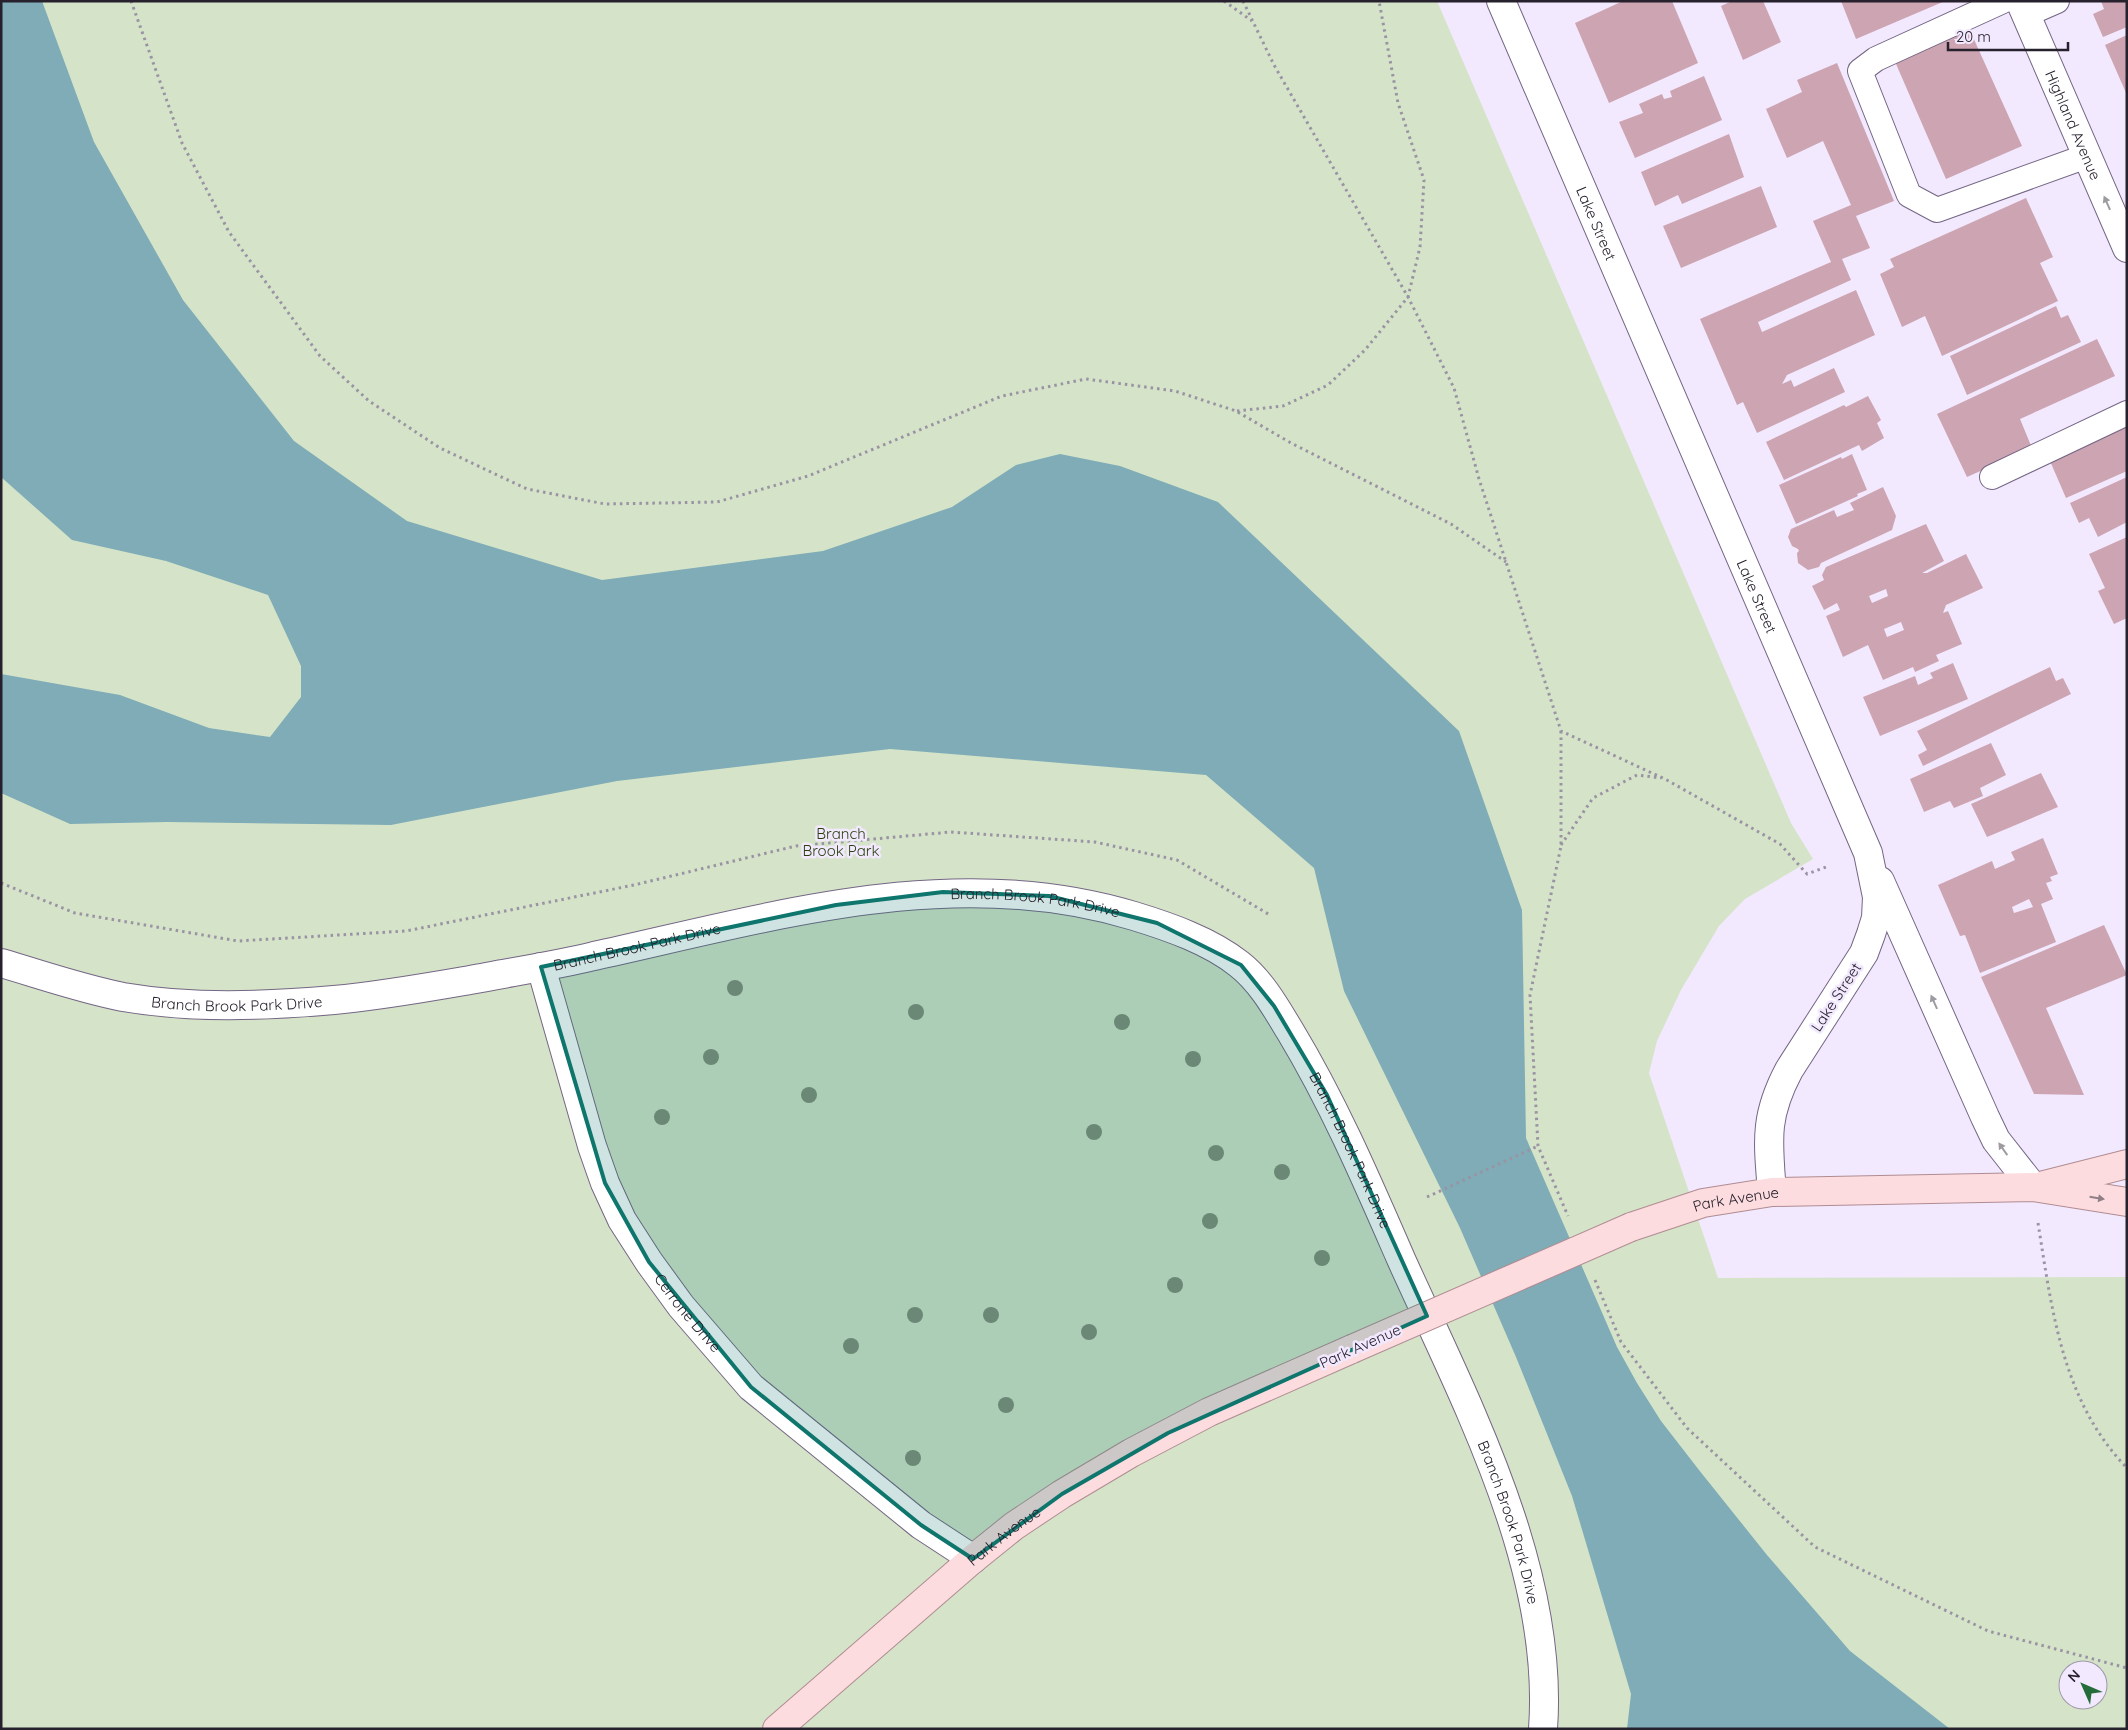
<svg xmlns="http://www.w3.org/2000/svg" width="2128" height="1730" font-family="Quicksand,sans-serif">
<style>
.green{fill:#d5e4c8;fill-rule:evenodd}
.water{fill:#7facb7}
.building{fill:#cda4b1;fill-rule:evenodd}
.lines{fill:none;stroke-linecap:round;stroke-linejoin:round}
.lane-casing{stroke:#746684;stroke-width:26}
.street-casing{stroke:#746684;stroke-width:30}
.secondary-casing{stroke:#746684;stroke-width:30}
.primary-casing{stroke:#b08c92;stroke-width:30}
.path{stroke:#9a93a4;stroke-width:3;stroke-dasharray:2.5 4;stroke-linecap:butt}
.lane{stroke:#fff;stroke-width:24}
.street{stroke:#fff;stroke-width:28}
.secondary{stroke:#fff;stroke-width:28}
.primary{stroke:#fcdcdf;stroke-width:28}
.primary-bridge-casing{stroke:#b08c92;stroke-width:30;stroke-linecap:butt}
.primary-bridge{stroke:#fcdcdf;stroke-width:28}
.tree{fill:#838c79}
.oneway{fill:#9d9ba0}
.oneway2{fill:#917e86}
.marked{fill:#0f766e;fill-opacity:0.2;stroke:#0f766e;stroke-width:4;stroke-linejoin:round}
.labels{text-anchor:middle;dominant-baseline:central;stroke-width:5;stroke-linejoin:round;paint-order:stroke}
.street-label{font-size:15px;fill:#26212d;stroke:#f2e9fe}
.park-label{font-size:15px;fill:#29400c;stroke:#f2e9fe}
</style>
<rect width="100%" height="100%" fill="#f2e9fe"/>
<path class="green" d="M1,1H1437L1791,823L1813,859L1745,899L1719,926L1681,990L1657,1041L1649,1073L1718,1278L2127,1277V1729H1ZM2068,1670H2098V1700H2068Z"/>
<path class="water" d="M1,1H42L94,142L183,300L294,441L407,521L602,580L823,551L952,507L1016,465L1060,454L1120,466L1218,502L1459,731L1522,910L1526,1138L1617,1347L1637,1383L1661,1421L1699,1470L1767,1555L1850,1651L1950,1729H1627L1631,1694L1572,1496L1516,1357L1460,1228L1344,991L1314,868L1206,775L890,749L617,781L391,825L168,822L70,824L1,793V674L120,695L209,728L270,737L301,697V666L268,595L166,561L72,540L1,477Z"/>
<g class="building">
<path d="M1623,1H1672L1698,63L1609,103L1575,23Z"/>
<path d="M1732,1H1763L1781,42L1743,60L1721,6Z"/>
<path d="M1841,1H1945L1856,39Z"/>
<path d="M2101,1H2127V27L2103,37L2093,14L2104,9Z"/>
<path d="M1968,26L2022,146L1946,179L1893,57Z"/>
<path d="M2127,35V95L2105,45Z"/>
<path d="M1837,63L1894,201L1856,216L1870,248L1842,259L1851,280L1758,322L1762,332L1856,290L1875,335L1787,375L1782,384L1791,380L1794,387L1834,368L1845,392L1757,433L1743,402L1737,405L1700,319L1831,262L1813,221L1851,205L1823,141L1787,158L1766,109L1802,92L1797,80Z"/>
<path d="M1704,76L1722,120L1635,158L1619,122L1643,113L1639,104L1662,94L1664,99L1672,97L1670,91Z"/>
<path d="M1729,134L1744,177L1682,204L1678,195L1655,206L1641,172Z"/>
<path d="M1761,186L1777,227L1681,268L1663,226Z"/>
<path d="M2026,198L2053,257L2040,263L2058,301L1942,356L1925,316L1902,327L1880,274L1894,267L1890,259Z"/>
<path d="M2056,306L2061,318L2068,315L2081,342L1967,395L1950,356Z"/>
<path d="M2097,339L2115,376L2020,419L2032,448L1967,477L1937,414Z"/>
<path d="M1868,396L1881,420L1877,423L1884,438L1862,451L1859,445L1784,480L1766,442L1844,405L1846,407Z"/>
<path d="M2127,427V471L2066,498L2050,461Z"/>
<path d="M1852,454L1867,490L1857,494L1858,496L1796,524L1779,485L1841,457L1842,459Z"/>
<path d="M2127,477V522L2098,537L2089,518L2079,523L2070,503Z"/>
<path d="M1883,487L1896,516L1892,530L1821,563L1819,567L1808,570L1798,563L1797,553L1799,551L1798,549L1792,546L1788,537L1791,529L1834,510L1837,517L1854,510L1850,503Z"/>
<path d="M1926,524L1944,561L1922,573H1927L1966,554L1983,588L1946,605L1943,613L1948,611L1962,644L1936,655L1939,661L1915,672L1913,667L1883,680L1868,645L1843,657L1826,616L1840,610L1837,603L1824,610L1812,586L1824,580L1822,575L1826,567ZM1886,589L1888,596L1872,603L1869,596ZM1901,622L1904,630L1887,637L1884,629Z"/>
<path d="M2127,537V618L2114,624L2098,591L2105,588L2089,554Z"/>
<path d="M1953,663L1968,699L1880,736L1863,697L1915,676L1918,685L1933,678L1930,673Z"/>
<path d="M2050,667L2056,681L2063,678L2071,694L1923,766L1918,755L1927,750L1917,731Z"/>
<path d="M1991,743L2006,775L1980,788L1983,796L1954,808L1950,801L1924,812L1910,779Z"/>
<path d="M2041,773L2058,807L1987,837L1971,804Z"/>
<path d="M2043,838L2058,874L2050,877L2052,881L2046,883L2053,899L2041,904L2056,942L1980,973L1965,935L1960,936L1938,885L1992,861L1995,869L2015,860L2011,852ZM2029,899L2033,907L2014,913L2012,907Z"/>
<path d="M2104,925L2127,975L2046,1008L2084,1095L2034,1094L1981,977Z"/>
</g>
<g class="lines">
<g class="lane-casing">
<g id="lane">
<path d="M2003,1L1876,59L1860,71L1909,195L1937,210L2087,156"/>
<path d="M2025,15L2057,1"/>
<path d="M1992,477L2127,413"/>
</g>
</g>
<g class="street-casing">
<g id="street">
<path id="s1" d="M2020,1L2127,248"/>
<path id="s2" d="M1,963C42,975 82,989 123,997C193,1009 264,1006 334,1000C379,996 424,988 470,980C511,972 553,966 594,956C772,917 954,861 1134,916C1170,927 1210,941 1239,964C1261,981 1276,1008 1290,1031C1334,1104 1367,1181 1401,1259C1465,1401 1555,1568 1543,1729"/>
<path id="s3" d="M541,967L592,1146L605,1183L622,1220L649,1262L681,1306L751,1387L921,1525L973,1559"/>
</g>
</g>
<g class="secondary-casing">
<g id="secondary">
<path id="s4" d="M1501,1L1868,853L1877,897L1876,918L1871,934L1864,953L1789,1070C1764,1117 1768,1141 1772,1192"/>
<path d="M1880,881L1985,1117L1996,1140L2033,1187"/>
</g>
</g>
<g class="primary-casing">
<g id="primary">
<path d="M2044,1185L2127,1164"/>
<path id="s5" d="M1631,1227L1703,1203L1772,1192L2033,1187L2127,1202"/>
<path id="s6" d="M777,1729L973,1559L1014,1526L1062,1494L1131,1453L1209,1412L1352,1349"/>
</g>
</g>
<g class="path">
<path d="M131,1L182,143L229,232L320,356L369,401L440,448L527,489L605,504L717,502L808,476L1002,396L1086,379L1175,391L1236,411L1291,443L1451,524L1506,562"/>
<path d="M1224,1L1252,21"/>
<path d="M1243,1L1274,65L1408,297L1454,388L1479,479L1561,731L1665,779L1780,844L1807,874L1826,867"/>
<path d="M1237,411L1283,406L1328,385L1365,350L1408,297L1420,247L1424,180L1398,103L1379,1"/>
<path d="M1561,731V846L1530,995L1538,1146L1568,1216"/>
<path d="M1561,845L1593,798L1637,775L1661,778"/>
<path d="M1,883L75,913L238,941L406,931L634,885L796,846L951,832L1095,842L1177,860L1270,915"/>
<path d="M1427,1197L1538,1146"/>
<path d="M2038,1223C2052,1310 2062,1401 2127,1468"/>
<path d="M1595,1280L1621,1342L1687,1428L1815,1547L1988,1631L2127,1668"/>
</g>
<use href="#lane" class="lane"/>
<use href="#street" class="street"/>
<use href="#secondary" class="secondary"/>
<use href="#primary" class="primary"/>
<g class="primary-bridge-casing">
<path id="primary-bridge" d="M1352,1349L1631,1227"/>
</g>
<use href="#primary-bridge" class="primary-bridge"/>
</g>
<g class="tree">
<circle cx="735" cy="988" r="8"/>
<circle cx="916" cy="1012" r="8"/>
<circle cx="1122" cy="1022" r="8"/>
<circle cx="711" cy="1057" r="8"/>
<circle cx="1193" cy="1059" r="8"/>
<circle cx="809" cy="1095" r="8"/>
<circle cx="662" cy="1117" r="8"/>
<circle cx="1094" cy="1132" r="8"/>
<circle cx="1216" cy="1153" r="8"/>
<circle cx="1282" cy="1172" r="8"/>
<circle cx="1210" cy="1221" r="8"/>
<circle cx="1322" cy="1258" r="8"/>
<circle cx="1175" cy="1285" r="8"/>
<circle cx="915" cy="1315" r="8"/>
<circle cx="991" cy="1315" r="8"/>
<circle cx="1089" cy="1332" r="8"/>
<circle cx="851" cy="1346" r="8"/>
<circle cx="1006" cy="1405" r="8"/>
<circle cx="913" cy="1458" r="8"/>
</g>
<defs><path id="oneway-solid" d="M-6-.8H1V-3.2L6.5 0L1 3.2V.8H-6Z" transform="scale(1.25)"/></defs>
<g class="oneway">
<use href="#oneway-solid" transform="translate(2107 203) rotate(-114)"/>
<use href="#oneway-solid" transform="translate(1934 1002) rotate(-114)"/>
<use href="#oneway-solid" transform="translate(2003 1149) rotate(-125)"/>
</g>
<use class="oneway2" href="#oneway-solid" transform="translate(2097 1198) rotate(9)"/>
<path class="marked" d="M943,892L1049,896L1157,923L1241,965L1274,1006L1327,1095L1427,1316L1168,1433L1062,1494L973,1559L921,1525L751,1387L649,1262L605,1183L541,967L836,905Z"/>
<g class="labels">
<g class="street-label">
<text stroke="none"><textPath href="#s1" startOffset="135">Highland Avenue</textPath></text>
<text stroke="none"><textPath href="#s4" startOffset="242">Lake Street</textPath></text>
<text stroke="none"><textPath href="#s4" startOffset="648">Lake Street</textPath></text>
<text stroke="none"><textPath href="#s2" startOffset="1050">Branch Brook Park Drive</textPath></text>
<text stroke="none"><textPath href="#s2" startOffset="646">Branch Brook Park Drive</textPath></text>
<text transform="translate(1836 997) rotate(-57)">Lake Street</text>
<text stroke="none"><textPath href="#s2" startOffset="241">Branch Brook Park Drive</textPath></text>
<text stroke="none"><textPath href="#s2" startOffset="1485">Branch Brook Park Drive</textPath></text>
<text stroke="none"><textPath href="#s5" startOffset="109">Park Avenue</textPath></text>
<text stroke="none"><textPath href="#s3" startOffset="380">Cerrone Drive</textPath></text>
<text transform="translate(1360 1346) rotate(-24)">Park Avenue</text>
<text stroke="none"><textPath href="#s2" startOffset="1890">Branch Brook Park Drive</textPath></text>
<text stroke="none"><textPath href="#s6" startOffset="298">Park Avenue</textPath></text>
</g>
<g class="park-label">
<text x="841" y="833">Branch<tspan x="841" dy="17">Brook Park</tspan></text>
</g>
</g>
<rect width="2128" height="1730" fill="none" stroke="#26212d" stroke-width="5"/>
<g transform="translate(2083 1685) rotate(315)"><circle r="24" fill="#f2e9fe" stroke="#a099aa"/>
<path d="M0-4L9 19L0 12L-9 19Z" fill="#246c39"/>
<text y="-8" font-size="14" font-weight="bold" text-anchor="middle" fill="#26212d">N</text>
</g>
<path d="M1948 42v8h120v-8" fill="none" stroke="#26212d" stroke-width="2.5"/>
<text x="1956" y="42" font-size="15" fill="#26212d" stroke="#f2e9fe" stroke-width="4" paint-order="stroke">20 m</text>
</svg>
